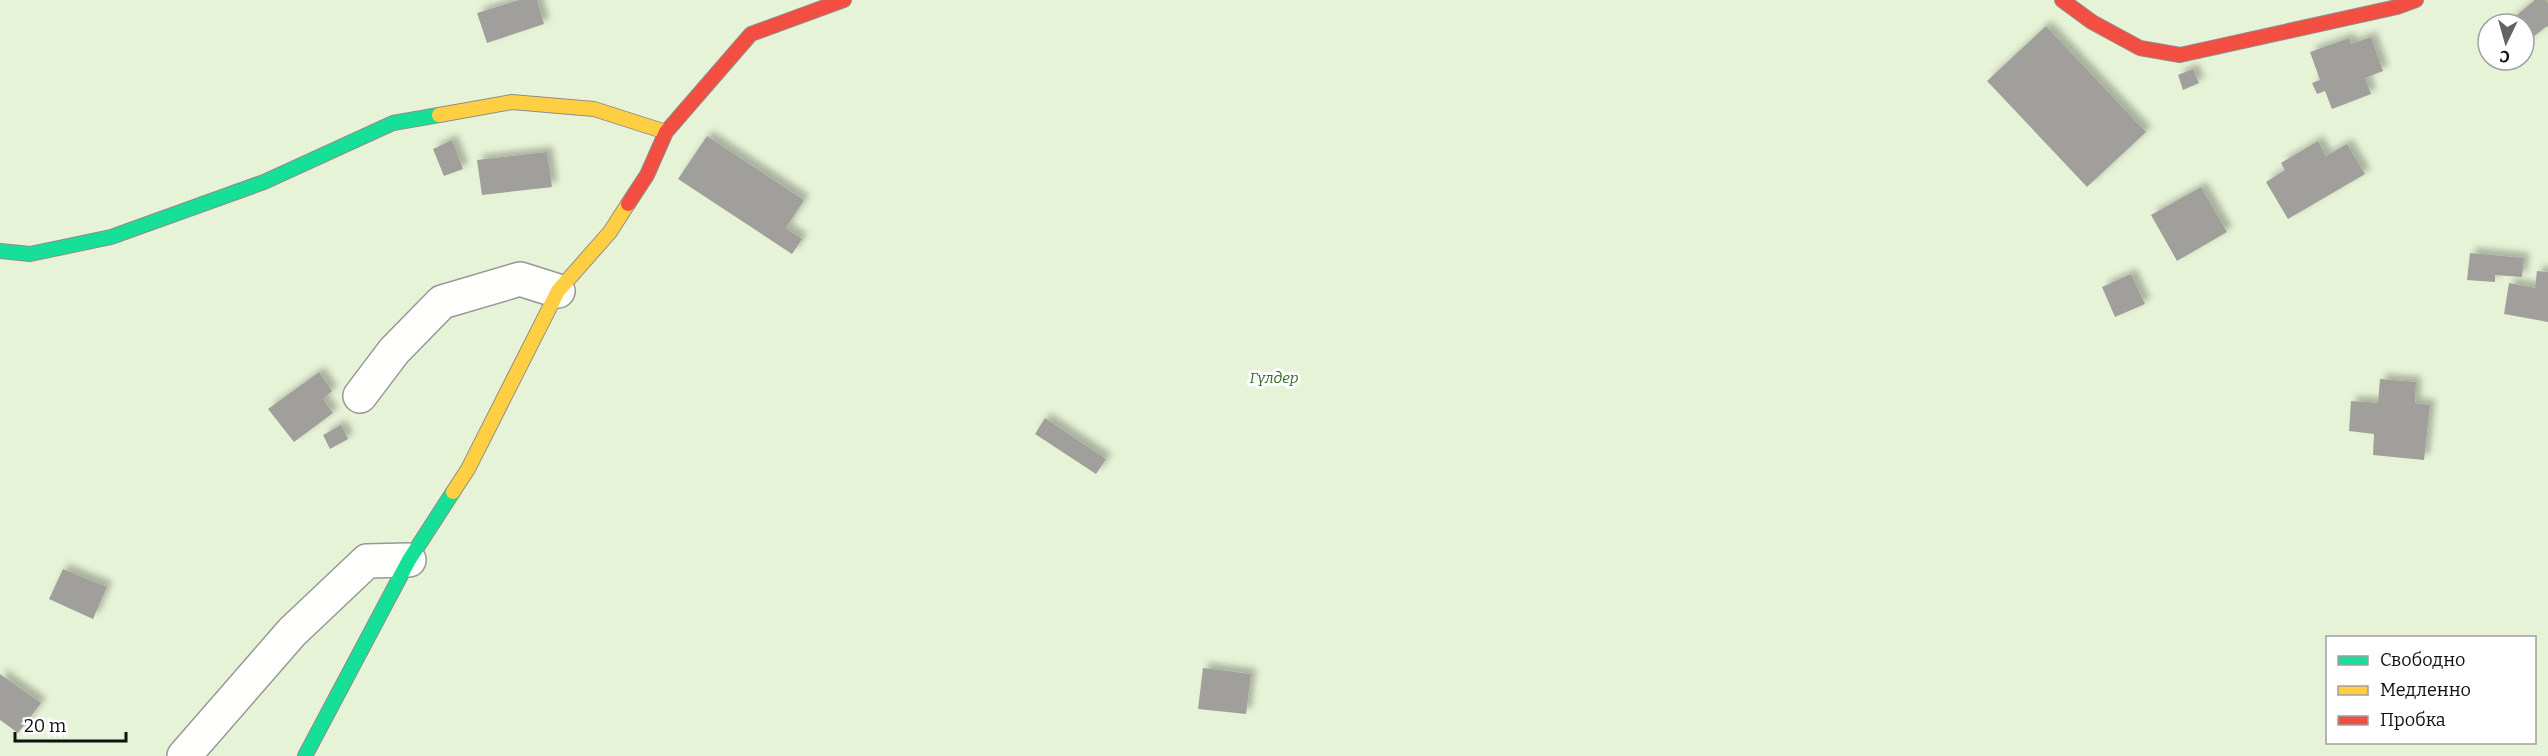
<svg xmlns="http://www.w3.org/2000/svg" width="2548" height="756" font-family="Bitter,serif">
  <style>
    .green { fill: #e7f3d7; fill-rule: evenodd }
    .building { fill: #a19f9c; filter: url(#shadow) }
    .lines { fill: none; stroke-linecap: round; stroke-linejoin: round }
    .street-casing { stroke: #979795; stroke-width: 36 }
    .fast-casing { stroke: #8e8d8b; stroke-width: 16 }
    .slow-casing { stroke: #8e8d8b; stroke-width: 16 }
    .jam-casing { stroke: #8e8d8b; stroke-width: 16 }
    .street { stroke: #fffffe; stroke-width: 33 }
    .fast { stroke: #16e098; stroke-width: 14 }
    .slow { stroke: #ffcf43; stroke-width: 14 }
    .jam { stroke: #f24e42; stroke-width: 14 }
    .labels { text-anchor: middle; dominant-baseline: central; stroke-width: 6; stroke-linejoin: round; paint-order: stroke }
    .park-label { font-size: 15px; font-style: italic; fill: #2f6b1f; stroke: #fff }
  </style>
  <defs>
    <filter id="shadow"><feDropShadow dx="5.5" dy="-5.5" stdDeviation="3" flood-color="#0004"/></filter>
  </defs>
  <rect width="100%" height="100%" fill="#fdfcf7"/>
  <!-- green -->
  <path class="green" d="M0 0H2548V756H0ZM2488 24H2524V60H2488ZM2328 638H2534V742H2328Z"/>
  <!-- building -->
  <g class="building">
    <polygon points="519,0 537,0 544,24 487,43 477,13"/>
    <polygon points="2535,0 2545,0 2548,3 2548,28 2547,26 2524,44 2524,24 2506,24"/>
    <polygon points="2046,26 2146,132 2087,187 1987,81"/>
    <polygon points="2371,37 2383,71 2365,78 2371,94 2332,109 2325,91 2317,94 2312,83 2320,80 2310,52 2349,38 2351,44"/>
    <polygon points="2193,69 2199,83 2183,90 2178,75"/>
    <polygon points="707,136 804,200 786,228 802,239 792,254 678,179"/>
    <polygon points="452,140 463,169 444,176 433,149"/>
    <polygon points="2318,141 2326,156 2347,144 2365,174 2288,219 2266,182 2285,170 2281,163"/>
    <polygon points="547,152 552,187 482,195 477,160"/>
    <polygon points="2201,187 2227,232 2177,261 2151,215"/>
    <polygon points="2470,253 2524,258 2522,277 2495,275 2495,282 2467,280"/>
    <polygon points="2537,271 2548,272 2548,322 2504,314 2509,283 2535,288"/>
    <polygon points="2131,274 2145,304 2115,317 2102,287"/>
    <polygon points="319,372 332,391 323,399 333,413 294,442 268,409"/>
    <polygon points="2380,379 2416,382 2415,403 2430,405 2424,460 2373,455 2374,434 2349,431 2351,401 2378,403"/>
    <polygon points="1045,418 1106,459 1096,474 1035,434"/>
    <polygon points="341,425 348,439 330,449 323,435"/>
    <polygon points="63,569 107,587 93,619 49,599"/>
    <polygon points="1203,668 1251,674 1246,714 1198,709"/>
    <polygon points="0,674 41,703 18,733 0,720"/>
  </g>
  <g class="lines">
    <defs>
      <g id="street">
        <polyline points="360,396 394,351 442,302 520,279 558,291"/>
        <polyline points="184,756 292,632 367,561 409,560"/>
      </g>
      <g id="fast">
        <polyline points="0,251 30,254 111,237 264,182 393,123 439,115"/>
        <polyline points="305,756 409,560 453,492"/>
      </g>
      <g id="slow">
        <polyline points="439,115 512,102 594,109 666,132"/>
        <polyline points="453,492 468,469 558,291 610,232 628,204"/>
      </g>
      <g id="jam">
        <polyline points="2062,0 2092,22 2140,48 2180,55 2397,7 2416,0"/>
        <polyline points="628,204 647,175 666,132 751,34 844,0"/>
      </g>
    </defs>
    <!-- street casing -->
    <use href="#street" class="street-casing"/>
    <!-- fast casing -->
    <use href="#fast" class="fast-casing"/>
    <!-- slow casing -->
    <use href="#slow" class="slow-casing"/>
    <!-- jam casing -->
    <use href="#jam" class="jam-casing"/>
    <!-- street -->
    <use href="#street" class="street"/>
    <!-- fast -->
    <use href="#fast" class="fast"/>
    <!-- slow -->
    <use href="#slow" class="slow"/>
    <!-- jam -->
    <use href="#jam" class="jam"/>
  </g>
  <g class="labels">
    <!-- park labels -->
    <g class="park-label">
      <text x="1274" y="378">Гүлдер</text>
    </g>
  </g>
  <!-- legend -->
  <rect x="2326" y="636" width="210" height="108" fill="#ffffff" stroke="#a0a0a0" stroke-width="1.5"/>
  <rect x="2338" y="656" width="30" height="9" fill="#16e098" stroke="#a0a0a0" stroke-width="1.5"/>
  <text x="2380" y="666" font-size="18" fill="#111111">Свободно</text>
  <rect x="2338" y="686" width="30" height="9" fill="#ffcf43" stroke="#a0a0a0" stroke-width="1.5"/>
  <text x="2380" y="696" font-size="18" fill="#111111">Медленно</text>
  <rect x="2338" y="716" width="30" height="9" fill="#f24e42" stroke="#a0a0a0" stroke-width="1.5"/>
  <text x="2380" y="726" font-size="18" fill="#111111">Пробка</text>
  <!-- north arrow -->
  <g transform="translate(2506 42) rotate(185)"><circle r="28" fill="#ffffff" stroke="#a0a0a0" stroke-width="1.5"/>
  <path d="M0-4.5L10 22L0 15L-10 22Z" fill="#646362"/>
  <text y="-9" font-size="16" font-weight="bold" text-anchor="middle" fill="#111111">С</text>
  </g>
  <!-- scale -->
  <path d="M15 732v9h111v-9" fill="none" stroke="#111111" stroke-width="3"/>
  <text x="24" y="732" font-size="18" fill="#111111" stroke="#ffffff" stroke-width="4.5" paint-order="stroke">20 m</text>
</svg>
